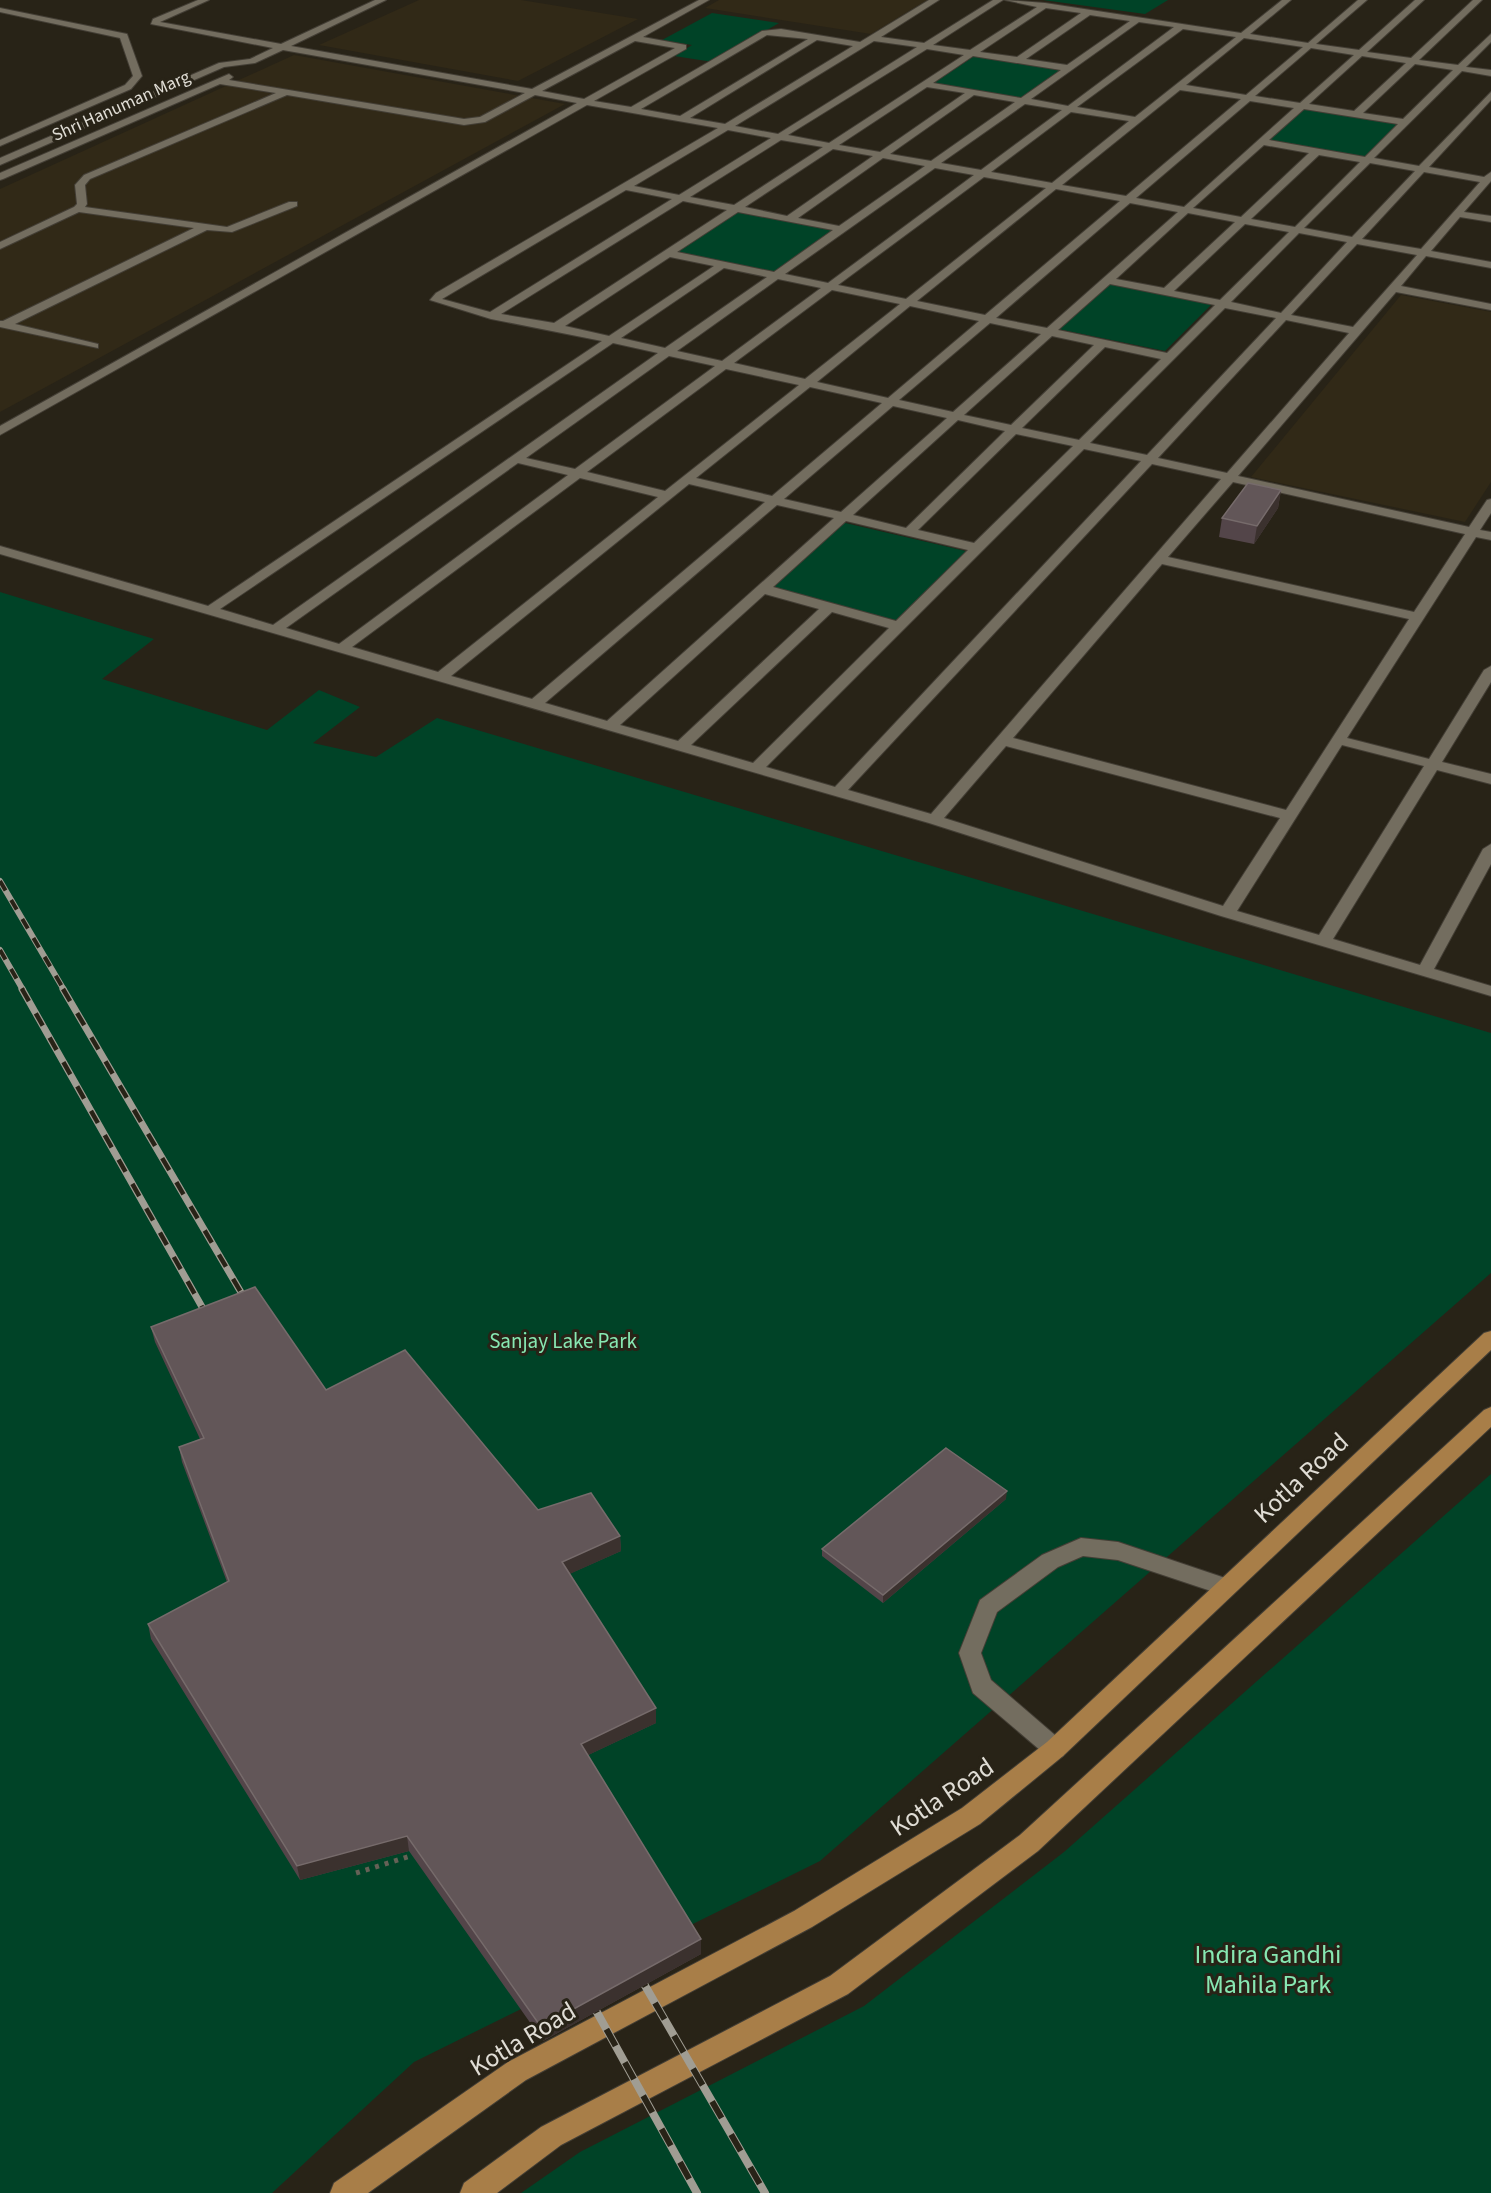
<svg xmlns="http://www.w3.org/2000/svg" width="1491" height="2193" font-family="'Source Sans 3',sans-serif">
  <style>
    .built { fill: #312917 }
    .green { fill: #004327 }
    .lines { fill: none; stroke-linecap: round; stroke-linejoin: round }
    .minor-casing { stroke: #433e35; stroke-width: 2 }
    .major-casing { stroke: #433e35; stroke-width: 2 }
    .path { stroke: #656156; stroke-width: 5; stroke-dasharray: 4 6; stroke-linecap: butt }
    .minor { fill: #736d5f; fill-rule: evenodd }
    .major { fill: #a87e48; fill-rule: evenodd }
    .rail-far2-casing { stroke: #a09d93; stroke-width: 6 }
    .rail-far1-casing { stroke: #a09d93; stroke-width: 7 }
    .rail-casing { stroke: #a09d93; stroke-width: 8 }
    .rail-far2 { stroke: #282317; stroke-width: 4; stroke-dasharray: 11; stroke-linecap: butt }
    .rail-far1 { stroke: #282317; stroke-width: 4.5; stroke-dasharray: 14; stroke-linecap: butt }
    .rail { stroke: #282317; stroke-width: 6; stroke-dasharray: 19; stroke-linecap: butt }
    .wall { fill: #534549 }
    .shaded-wall { fill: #3b312e }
    .building { fill: #625658; stroke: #766b6b; stroke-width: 1.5 }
    .labels { text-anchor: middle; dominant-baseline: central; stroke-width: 6; stroke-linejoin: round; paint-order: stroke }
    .far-street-label { font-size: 18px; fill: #e0ddd5; stroke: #282317 }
    .park-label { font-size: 21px; fill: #87e8b2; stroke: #282317 }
    .near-street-label { font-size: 26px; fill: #e0ddd5; stroke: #282317 }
    .near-park-label { font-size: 26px; fill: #87e8b2; stroke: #282317 }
  </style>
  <rect width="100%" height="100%" fill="#282317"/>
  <!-- built -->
  <g class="built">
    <polygon points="419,0 521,0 638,19 518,81 319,45"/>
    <polygon points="719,0 927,0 871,34 705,8"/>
    <polygon points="294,55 565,104 0,412 0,189"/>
    <polygon points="1401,295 1491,312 1491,482 1465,522 1251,477"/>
  </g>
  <!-- green -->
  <g class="green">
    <polygon points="1043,0 1168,0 1145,14"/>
    <polygon points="712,13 779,23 713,62 674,56 692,45 662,40"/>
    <polygon points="976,55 1062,69 1020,99 932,84"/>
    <polygon points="1303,108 1400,123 1365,158 1267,141"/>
    <polygon points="735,212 833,230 774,272 675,252"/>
    <polygon points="1109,284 1212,304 1165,351 1058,329"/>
    <polygon points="841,522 970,552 899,621 769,587"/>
    <polygon points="0,592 154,639 102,679 267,730 319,690 360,707 313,743 376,757 437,718 1491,1033 1491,1273 820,1861 414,2062 272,2193 0,2193"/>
    <polygon points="1491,1474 1491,2193 521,2193 580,2152 864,2006 1064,1852"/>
  </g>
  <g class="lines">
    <defs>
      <g id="minor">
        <path d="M198 0H209L160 22 281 44 375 0H386L291 46 532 89 699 0H709L643 37 686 45V49L594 101 631 107 762 31 781 29 860 42 929 0H939L881 37 924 43 993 0H1003L933 45 970 50 1037 7 1005 0 1045 3 1241 33 1282 0H1291L1250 34 1308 43 1358 0H1367L1316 44 1359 50 1415 0H1424L1367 52 1411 58 1473 0H1482L1419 60 1458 65 1491 34V42L1466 67 1491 70V76L1462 71 1374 158 1419 166 1491 92V100L1429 167 1484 177 1491 172V181L1464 212 1491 216V222L1460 217 1431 251 1491 262V268L1426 256 1401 286 1491 304V310L1396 292 1238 476 1469 527 1487 500 1491 499V513L1480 530 1491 532V540L1476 537 1347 738 1429 759 1484 670 1491 666V682L1442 762 1491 774V784L1437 770 1333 939 1420 965 1483 849 1491 844V864L1434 969 1491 986V996L1221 916 929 823 0 554V546L208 606 602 341 491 319 430 300 436 293 718 128 587 105 0 435V426L577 103 535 95 485 122 464 125 287 95 90 179 85 185 87 204 85 207 227 227 289 202H297V206L232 232 207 230 15 324 98 344V348L0 327V321H3L194 228 79 212 0 249V242L74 207 77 204 75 185 84 175 276 93 220 84 3 179 0 180V173L229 74 233 77 229 80 464 119 480 117 525 93 283 50 255 63 224 67 0 165V158L219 63 250 59 273 48 151 24 153 19ZM1046 8 1081 13 1017 57 980 52ZM1090 15 1130 21 1067 65 1026 59ZM1139 22 1174 27 1068 106 1031 99ZM1183 29 1236 37 1135 117 1077 107ZM767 35 808 39 680 116 641 109ZM1244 38 1303 47 1246 95 1186 85ZM817 40 853 46 725 124 690 118ZM635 41 675 48 584 99 542 91ZM874 41 917 47 778 134 735 126ZM1311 48 1354 55 1300 103 1255 96ZM927 49 964 55 829 143 788 135ZM973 56 1061 70 1021 98 933 83ZM1362 56 1406 63 1354 111 1309 104ZM1415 64 1453 70 1403 119 1363 113ZM927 87 965 93 880 152 839 145ZM1180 90 1241 99 1126 196 1062 185ZM974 95 1015 102 931 161 890 154ZM1250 101 1294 108 1184 207 1136 198ZM1025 104 1062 110 981 170 941 163ZM1304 109 1398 124 1365 157 1269 140ZM1071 112 1129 121 1052 183 991 172ZM728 130 771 138 679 195 634 186ZM781 140 823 147 734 205 690 197ZM1264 145 1309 153 1241 217 1193 208ZM833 149 873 156 787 216 745 207ZM1319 155 1360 162 1295 227 1251 219ZM883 158 925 166 839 226 798 218ZM1370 163 1415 171 1352 237 1304 228ZM935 168 974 175 828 283 785 274ZM1424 172 1480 182 1421 249 1362 239ZM984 177 1046 188 906 299 838 285ZM1056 189 1120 201 985 315 917 301ZM626 190 672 199 490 312 442 299ZM683 201 727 210 554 323 501 314ZM1130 203 1178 212 1047 328 996 318ZM738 212 833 230 774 272 677 252ZM1188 213 1235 222 1164 288 1116 279ZM1245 224 1289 232 1220 300 1174 291ZM1299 233 1347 242 1281 313 1231 302ZM1357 244 1417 255 1353 327 1291 315ZM670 257 714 266 609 336 565 326ZM724 268 767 277 665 348 621 338ZM778 279 821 288 722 361 677 351ZM1110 284 1215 305 1167 353 1058 330ZM832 290 900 304 805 379 734 363ZM910 306 979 321 888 398 817 382ZM1225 308 1276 318 1147 455 1090 443ZM1286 320 1349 333 1227 473 1158 458ZM990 323 1041 334 953 412 899 400ZM1052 336 1094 345 1011 425 964 415ZM613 343 658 353 273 625 220 609ZM1105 347 1161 359 1079 440 1022 428ZM669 356 715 366 575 469 526 458ZM726 369 799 385 665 491 587 472ZM810 387 882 403 772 496 696 478ZM893 406 947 418 841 512 784 499ZM958 420 1005 431 906 528 853 515ZM1016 434 1073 446 974 543 918 530ZM1084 449 1141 461 835 787 766 767ZM518 463 568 475 339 644 286 628ZM1152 464 1221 479 931 814 848 790ZM580 478 658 497 438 672 352 647ZM1233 482 1465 534 1414 612 1168 557ZM689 484 765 502 532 699 451 676ZM777 505 834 518 607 721 545 703ZM846 521 968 550 896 621 773 587ZM1162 564 1409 619 1286 810 1013 738ZM765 594 819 609 678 741 620 725ZM832 612 889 628 753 763 691 745ZM1342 745 1424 766 1319 935 1237 911ZM1006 746 1280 818 1223 906 944 818Z"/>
        <polygon points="0,8 127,34 142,76 131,89 0,146 0,140 125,85 133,76 120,38 0,12"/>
        <polygon points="1081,1538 1118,1542 1234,1581 1237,1587 1234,1593 1226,1596 1118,1560 1083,1556 1058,1567 997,1612 981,1653 991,1680 1063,1742 1067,1749 1063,1756 1055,1759 1047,1756 973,1693 959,1653 980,1600 1042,1555"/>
      </g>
      <g id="major">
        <polygon points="1491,1331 1491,1350 1063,1756 980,1824 812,1927 526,2080 368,2193 330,2193 334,2183 508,2062 794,1911 962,1808 1047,1742 1484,1333"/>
        <polygon points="1491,1407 1491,1427 1038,1851 848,1994 561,2145 497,2193 460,2193 464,2183 541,2127 830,1976 1020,1835 1484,1410"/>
      </g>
    </defs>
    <!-- minor casing -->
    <use href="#minor" class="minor-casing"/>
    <!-- major casing -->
    <use href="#major" class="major-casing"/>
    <!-- path -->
    <polyline class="path" points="356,1873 417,1854"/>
    <!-- minor -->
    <use href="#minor" class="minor"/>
    <!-- major -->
    <use href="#major" class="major"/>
    <defs>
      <g id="rail-far2">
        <polyline points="0,881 64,990"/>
        <polyline points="0,950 23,990"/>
      </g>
      <g id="rail-far1">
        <polyline points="22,989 210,1321"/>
        <polyline points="63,989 249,1306"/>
      </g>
      <g id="rail">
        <polyline points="636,1970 765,2193"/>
        <polyline points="588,1996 697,2193"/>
      </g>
    </defs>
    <!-- rail-far2 casing -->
    <use href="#rail-far2" class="rail-far2-casing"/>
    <!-- rail-far1 casing -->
    <use href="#rail-far1" class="rail-far1-casing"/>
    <!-- rail casing -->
    <use href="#rail" class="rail-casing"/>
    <!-- rail-far2 -->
    <use href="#rail-far2" class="rail-far2"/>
    <!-- rail-far1 -->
    <use href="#rail-far1" class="rail-far1"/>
    <!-- rail -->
    <use href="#rail" class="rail"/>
  </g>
  <!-- wall -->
  <g class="wall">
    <polygon points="1281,490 1278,508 1254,544 1219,537 1222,518"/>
    <polygon points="151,1327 326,1390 538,1510 620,1536 621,1551 569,1574 656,1708 656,1723 588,1755 701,1954 543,2041 409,1851 300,1880 151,1639 148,1624 227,1582 182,1462 179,1447 200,1439 155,1342"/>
    <polygon points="1006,1499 883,1603 822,1556 822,1549"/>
  </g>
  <!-- shaded-wall -->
  <g class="shaded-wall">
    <polygon points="1281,490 1278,508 1254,544 1257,526"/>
    <polygon points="1007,1491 1006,1499 883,1603 883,1595"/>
    <polygon points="620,1536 621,1551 563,1577 562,1562"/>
    <polygon points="656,1708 656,1723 582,1758 581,1744"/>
    <polygon points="407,1836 409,1851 300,1880 297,1866"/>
    <polygon points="701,1939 701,1954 543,2041 541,2027"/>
  </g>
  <!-- building -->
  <g class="building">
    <polygon points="1248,483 1281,490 1257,526 1222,518"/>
    <polygon points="255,1287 326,1390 405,1350 538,1510 591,1493 620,1536 562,1562 656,1708 581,1744 701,1939 541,2027 407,1836 297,1866 148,1624 229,1581 179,1447 204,1438 151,1327"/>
    <polygon points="946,1448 1007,1491 883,1595 822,1549"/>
  </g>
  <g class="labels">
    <!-- far-street labels -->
    <g class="far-street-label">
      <text transform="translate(121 106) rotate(-24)">Shri Hanuman Marg</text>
    </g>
    <!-- park labels -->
    <g class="park-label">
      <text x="563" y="1341">Sanjay Lake Park</text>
    </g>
    <!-- near-street labels -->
    <g class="near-street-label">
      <text transform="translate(1301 1478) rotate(-43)">Kotla Road</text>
      <text transform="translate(942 1797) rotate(-34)">Kotla Road</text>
      <text transform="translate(523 2039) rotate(-31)">Kotla Road</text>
    </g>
    <!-- near-park labels -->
    <g class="near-park-label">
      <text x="1268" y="1954">Indira Gandhi<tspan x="1268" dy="30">Mahila Park</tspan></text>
    </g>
  </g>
</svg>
